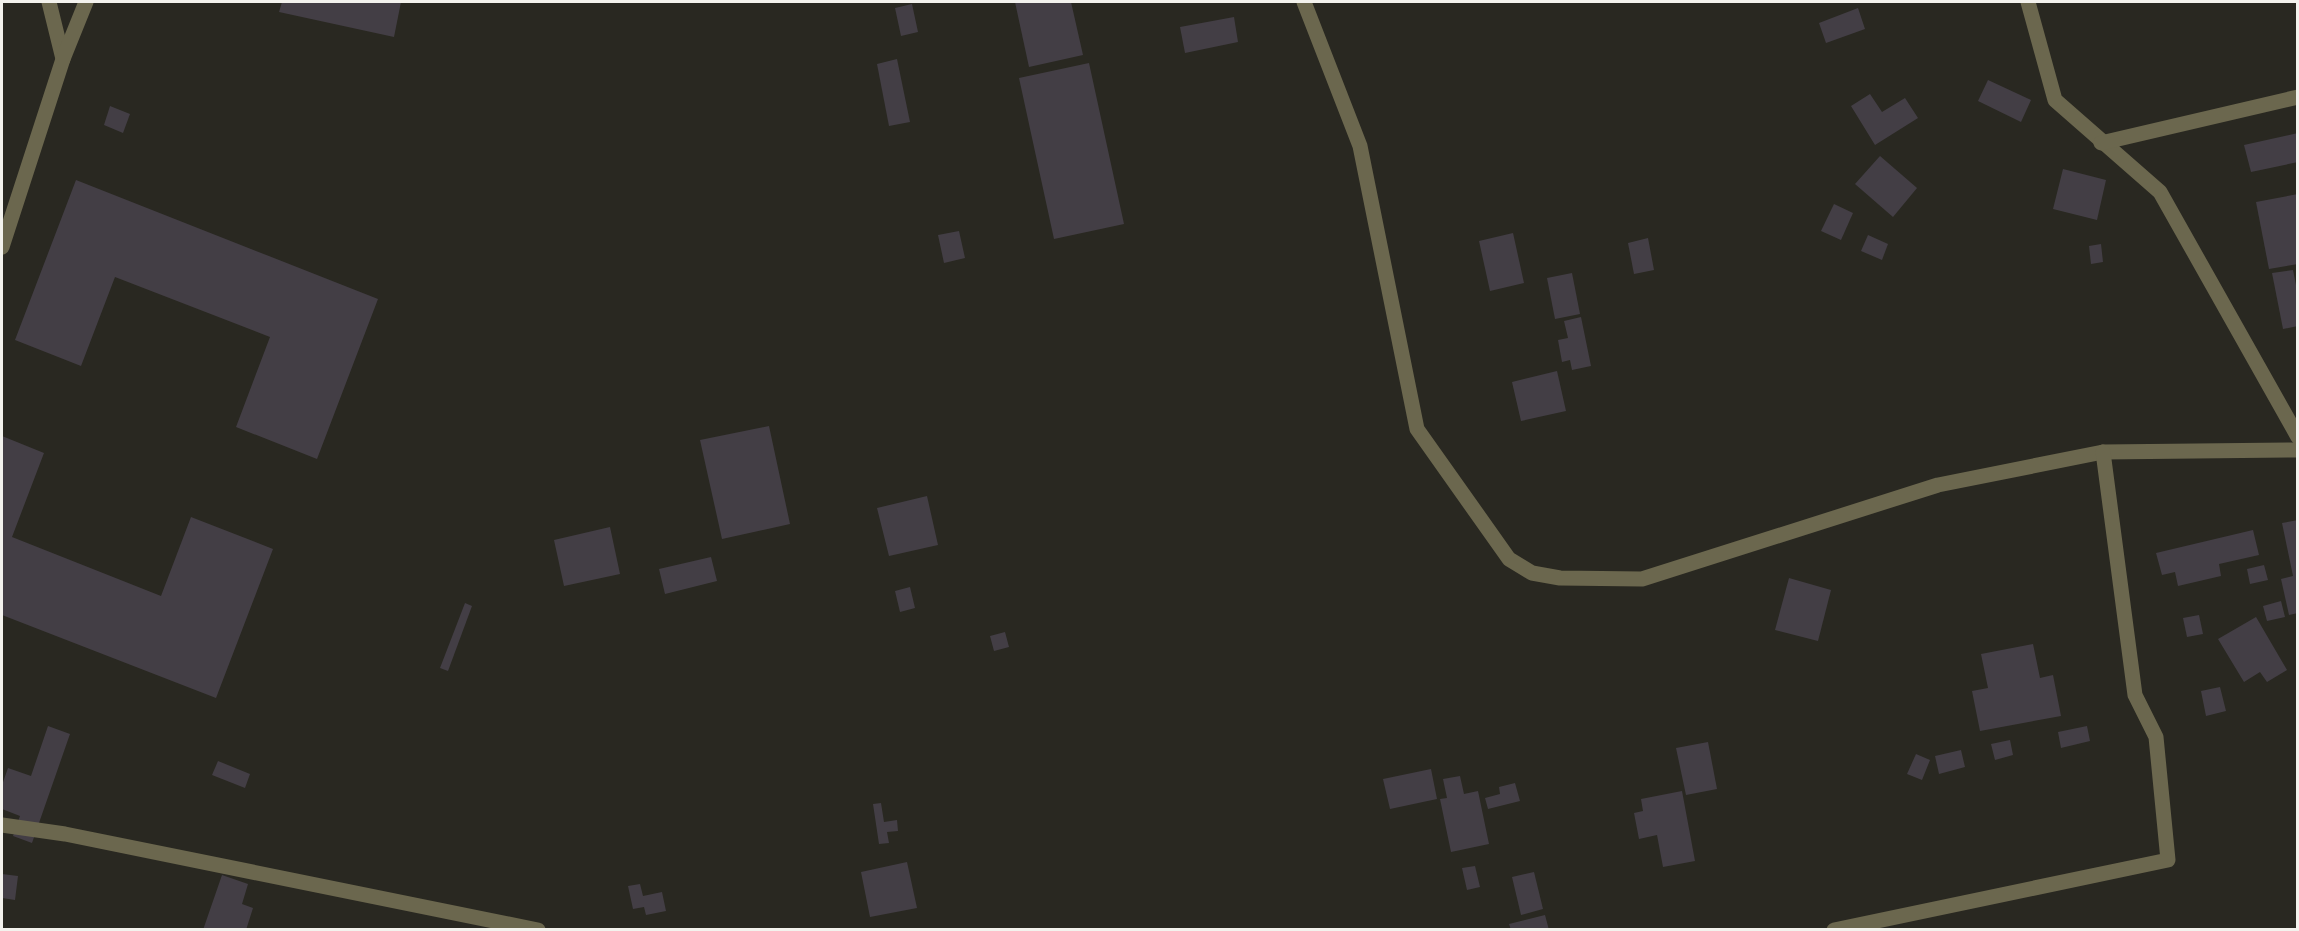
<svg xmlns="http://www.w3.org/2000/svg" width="2299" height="931" font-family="'Titillium Web',sans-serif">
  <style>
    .building { fill: #433e45 }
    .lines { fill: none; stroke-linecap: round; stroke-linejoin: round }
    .minor { stroke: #6b674e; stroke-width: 15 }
  </style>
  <rect width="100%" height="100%" fill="#292821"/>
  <!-- building -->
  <g class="building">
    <polygon points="282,2 401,2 394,37 279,12"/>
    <polygon points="1015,2 1071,2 1083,55 1029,67"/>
    <polygon points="912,4 918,32 901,36 895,8"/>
    <polygon points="1858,8 1865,29 1826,43 1819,23"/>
    <polygon points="1234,17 1238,42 1185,53 1180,27"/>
    <polygon points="897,59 910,122 889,126 877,64"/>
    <polygon points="1089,63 1124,224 1054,239 1019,78"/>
    <polygon points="1988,80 2031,100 2021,122 1978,101"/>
    <polygon points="1870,94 1882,112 1905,98 1918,118 1875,145 1851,106"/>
    <polygon points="110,106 130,114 123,133 104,125"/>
    <polygon points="2298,133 2298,162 2251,172 2244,145"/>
    <polygon points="1880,156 1917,188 1893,217 1855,184"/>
    <polygon points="2063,169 2106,180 2097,220 2053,209"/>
    <polygon points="76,180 378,299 317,459 236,427 270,337 115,277 81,366 15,340"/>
    <polygon points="2298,194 2298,264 2269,269 2256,202"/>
    <polygon points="1834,204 1853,213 1841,240 1821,231"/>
    <polygon points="959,231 965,258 944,263 938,235"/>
    <polygon points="1513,233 1524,283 1490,291 1479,241"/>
    <polygon points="1868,235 1888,244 1882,260 1861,251"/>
    <polygon points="1648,238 1654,270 1634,274 1628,243"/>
    <polygon points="2101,244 2103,262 2091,264 2089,246"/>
    <polygon points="2293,270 2298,295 2298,326 2283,329 2272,273"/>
    <polygon points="1572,273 1580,314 1555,319 1547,278"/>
    <polygon points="1581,317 1591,366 1572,370 1570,360 1562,362 1558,340 1568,338 1564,321"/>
    <polygon points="1557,371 1566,411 1521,421 1512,382"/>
    <polygon points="769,426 790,524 722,539 700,440"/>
    <polygon points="2,436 44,453 12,537 161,596 191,517 273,549 216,698 2,615"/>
    <polygon points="927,496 938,545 889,556 877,508"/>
    <polygon points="2298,520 2298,613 2289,615 2281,579 2293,576 2282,523"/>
    <polygon points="610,527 620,574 564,586 554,540"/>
    <polygon points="2253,530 2259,555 2219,564 2221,576 2178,586 2175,572 2162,575 2156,553"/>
    <polygon points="711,557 717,581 665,594 659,569"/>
    <polygon points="2264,565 2268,580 2250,584 2247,569"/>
    <polygon points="1789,578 1831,590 1818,641 1775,630"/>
    <polygon points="910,587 915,608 900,612 895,591"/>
    <polygon points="2281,601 2285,617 2267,621 2263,606"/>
    <polygon points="465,603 472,606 448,671 440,668"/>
    <polygon points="2199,615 2203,634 2187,637 2183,618"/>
    <polygon points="2256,617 2287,670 2267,682 2260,672 2244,682 2218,639"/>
    <polygon points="1005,632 1009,647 994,651 990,636"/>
    <polygon points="2033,644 2040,678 2053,675 2061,716 1980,731 1972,691 1988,688 1981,654"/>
    <polygon points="2220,687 2226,711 2206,716 2201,691"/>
    <polygon points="48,726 70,734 32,843 13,836 20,816 2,809 2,785 8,768 31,776"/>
    <polygon points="2087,726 2090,741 2061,748 2058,732"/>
    <polygon points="2010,740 2013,755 1995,760 1991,744"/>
    <polygon points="1708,742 1717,789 1686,795 1676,748"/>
    <polygon points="1961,750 1965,767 1939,774 1935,756"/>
    <polygon points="1916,754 1930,760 1922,780 1907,774"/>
    <polygon points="218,761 250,774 245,788 212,775"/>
    <polygon points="1431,769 1437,799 1390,809 1383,779"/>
    <polygon points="1460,776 1464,794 1478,791 1489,844 1451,852 1440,799 1447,798 1443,779"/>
    <polygon points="1515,783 1520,801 1488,809 1485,798 1500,794 1499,787"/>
    <polygon points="1682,791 1695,861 1663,867 1657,835 1639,839 1634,813 1643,811 1641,799"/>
    <polygon points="881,803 884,822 897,820 898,831 887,832 889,843 879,844 873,804"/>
    <polygon points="907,862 917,908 870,917 861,872"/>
    <polygon points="1475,866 1480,887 1467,890 1462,868"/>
    <polygon points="1534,872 1543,909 1521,915 1512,877"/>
    <polygon points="2,874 18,876 15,900 2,898"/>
    <polygon points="222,875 248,884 242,904 253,908 246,930 203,930"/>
    <polygon points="640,884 643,896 662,892 666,911 646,915 644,907 633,909 628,886"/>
    <polygon points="1545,915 1549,930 1511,930 1509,924"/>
  </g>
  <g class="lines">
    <!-- minor -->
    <g class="minor">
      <polyline points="49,2 63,59"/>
      <polyline points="1304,2 1360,146 1417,429 1509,559 1532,573 1560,578 1642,579 1938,485 2103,452 2298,450"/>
      <polyline points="2028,2 2055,100 2160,192 2298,437"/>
      <polyline points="2101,143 2298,97"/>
      <polyline points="2,247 63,59 86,2"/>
      <polyline points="2,825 65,834 538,930"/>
      <polyline points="1834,930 2168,860 2156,737 2135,695 2103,452"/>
    </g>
  </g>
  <!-- border -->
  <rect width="2299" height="931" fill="none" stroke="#f3f2ed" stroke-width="6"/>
</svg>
